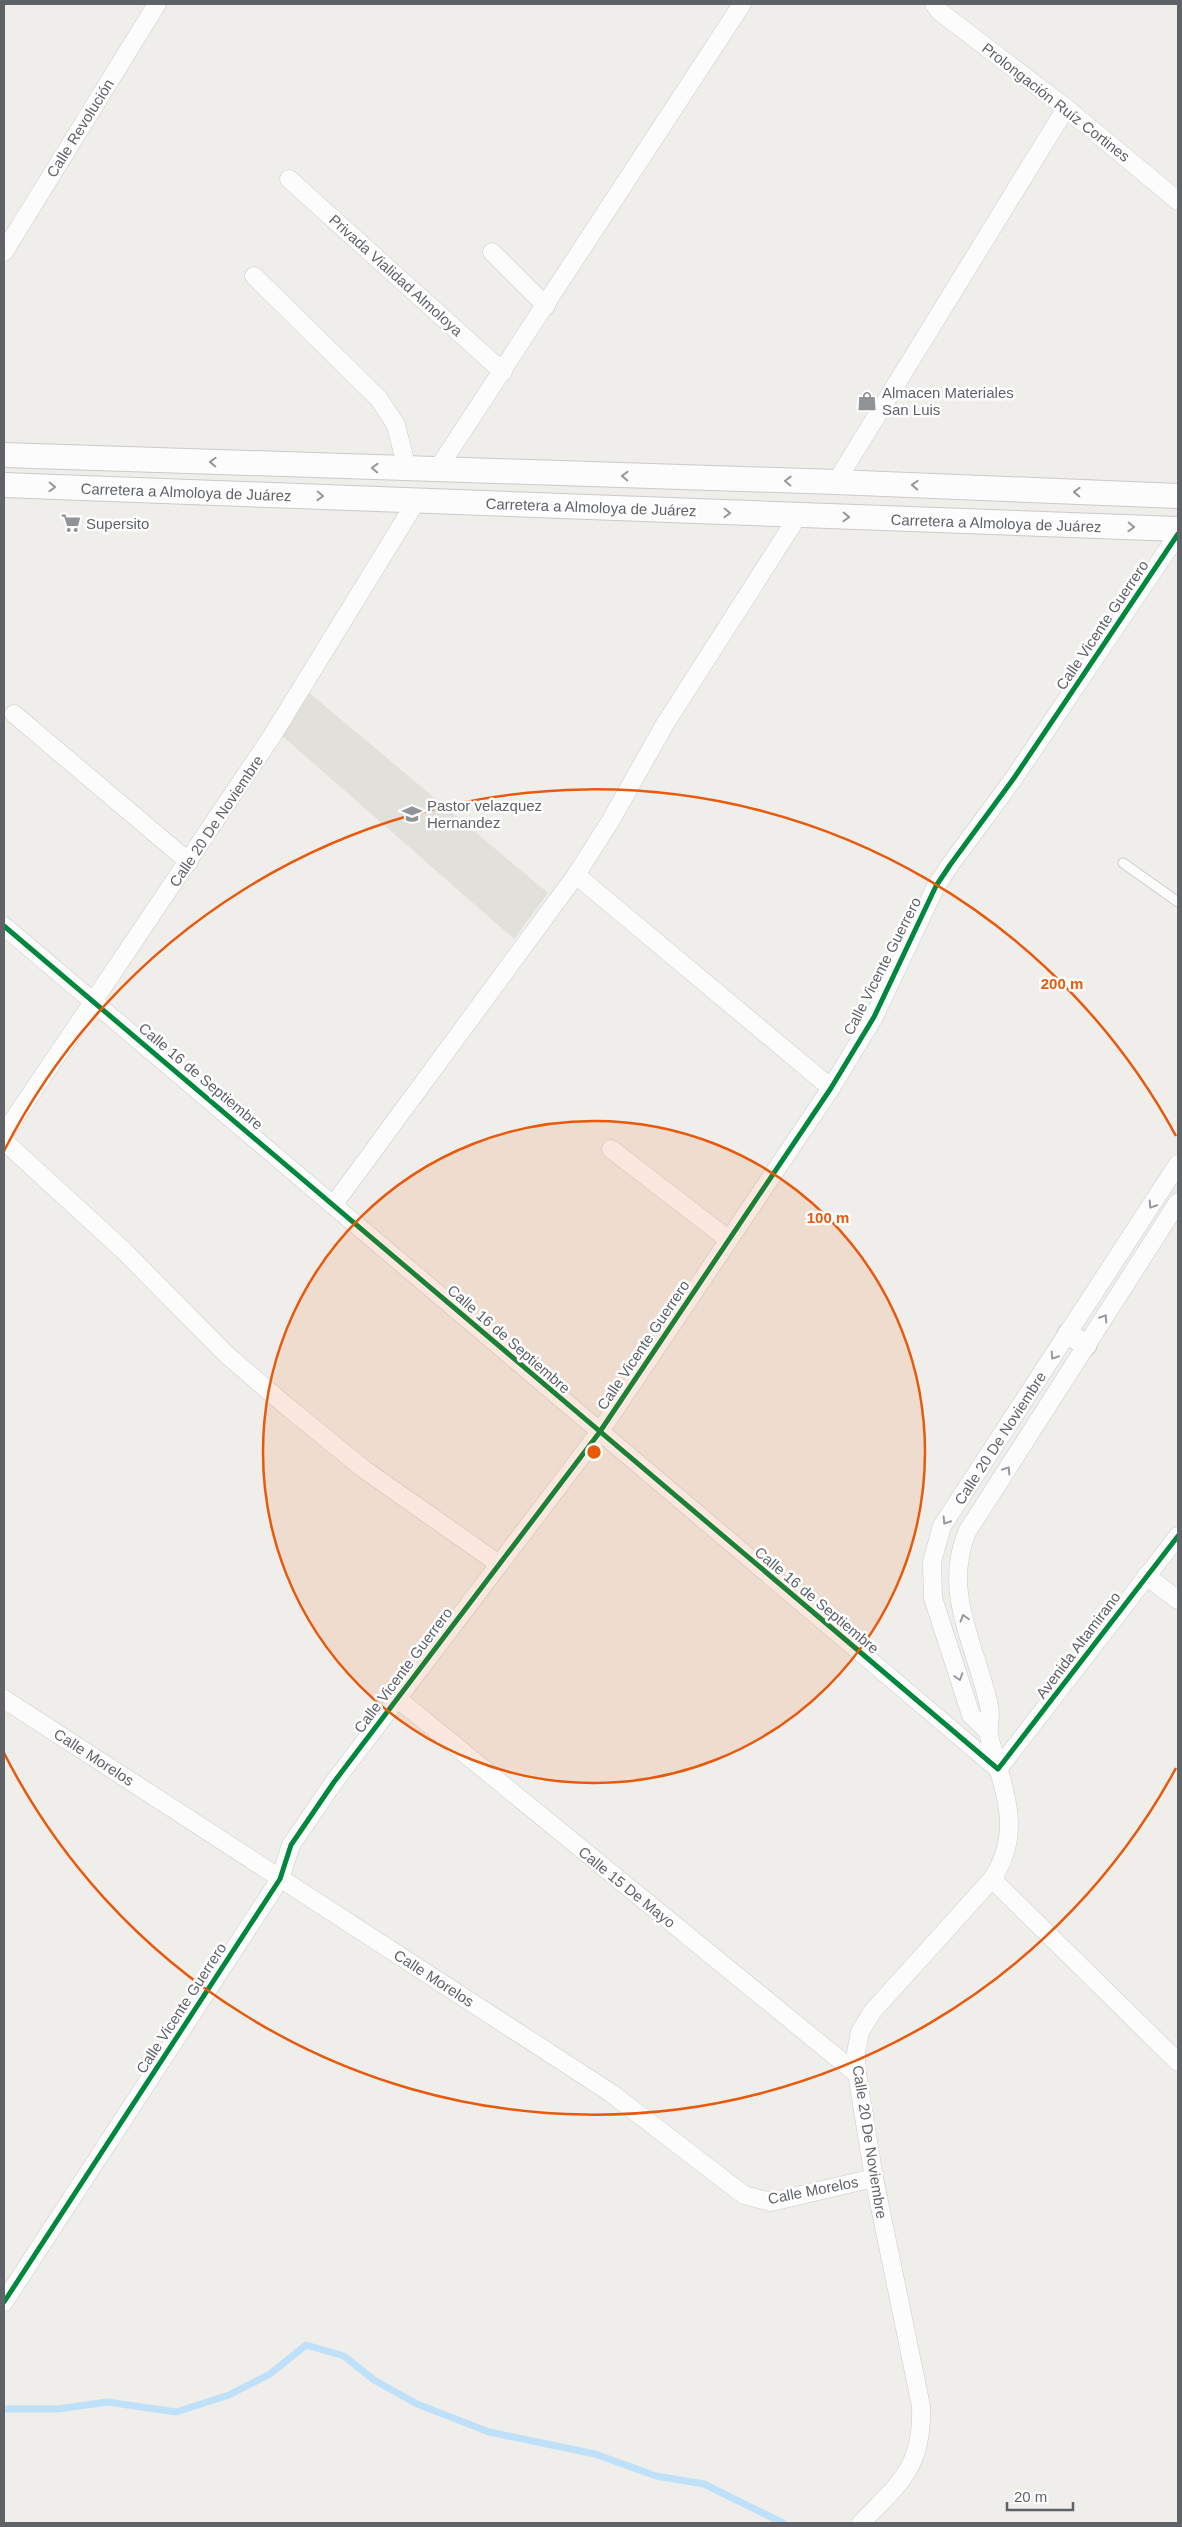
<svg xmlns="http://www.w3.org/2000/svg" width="1182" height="2527" font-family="Helvetica,sans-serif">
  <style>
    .education { fill: #e2e0da }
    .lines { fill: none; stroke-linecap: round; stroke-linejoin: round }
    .stream { stroke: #bfe0f9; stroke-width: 7 }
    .service-casing { stroke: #cbcccc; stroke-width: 11 }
    .minor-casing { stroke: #cbcccc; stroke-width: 19 }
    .tertiary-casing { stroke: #cbcccc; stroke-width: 23 }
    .secondary-casing { stroke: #cacacb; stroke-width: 26 }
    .service { stroke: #fdfcfc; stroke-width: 9 }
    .minor { stroke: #fdfcfc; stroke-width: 18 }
    .tertiary { stroke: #fdfcfc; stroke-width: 21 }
    .secondary { stroke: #fdfcfc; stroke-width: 24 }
    .cycleway-casing { stroke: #fff; stroke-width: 8 }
    .cycleway { stroke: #00873e; stroke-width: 5 }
    .oneway { stroke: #96999c }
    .ring { fill: none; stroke: #e8590c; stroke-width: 2.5 }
    .labels { text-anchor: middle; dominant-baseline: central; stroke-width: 5; stroke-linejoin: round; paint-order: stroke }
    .street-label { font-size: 15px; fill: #5f6368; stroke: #fff }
    .poi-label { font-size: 15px; fill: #5f6368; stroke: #fff; text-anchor: start }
    .centre { fill: #e8590c; stroke: #fff; stroke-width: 2.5 }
    .ring-label { font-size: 15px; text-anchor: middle; font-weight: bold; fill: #e8590c; stroke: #fff; stroke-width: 5; stroke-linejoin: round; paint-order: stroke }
  </style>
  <rect width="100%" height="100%" fill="#efeeea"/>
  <!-- education -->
  <polygon class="education" points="307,691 548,893 514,939 280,734"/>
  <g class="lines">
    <!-- stream -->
    <polyline class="stream" points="4,2409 58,2409 107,2402 176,2412 229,2395 270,2374 306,2345 344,2356 374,2380 417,2404 489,2432 595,2454 656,2476 704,2484 783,2523"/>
    <defs>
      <polyline id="service" points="1123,863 1178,902"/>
      <g id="minor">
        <polyline points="934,4 939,11 1066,108 1178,201"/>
        <polyline points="289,179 503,372"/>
        <polyline points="4,252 157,4"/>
        <polyline points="492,252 546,306"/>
        <polyline points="254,276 379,399 396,425 407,469"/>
        <polyline points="437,470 742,4"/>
        <polyline points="836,482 1066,108"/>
        <polyline points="14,714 189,862"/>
        <polyline points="576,875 831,1088"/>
        <path d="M4 926C336 1206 666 1489 998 1769L1178 1536"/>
        <polyline points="4,1134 272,736 417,500"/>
        <polyline points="4,1141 123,1250 227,1355 284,1404 365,1470 499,1564"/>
        <polyline points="611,1149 729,1240"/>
        <polyline points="334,1204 576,875 611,820 665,724 798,516"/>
        <polyline points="1146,1576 1178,1600"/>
        <polyline points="4,1699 611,2093 744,2195 771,2202 874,2178"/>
        <polyline points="398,1699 857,2074"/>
        <polyline points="989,1733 971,1715 933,1598 932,1562 942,1526 1178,1164"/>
        <polyline points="992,1879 1178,2062"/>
        <polyline points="4,2302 280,1879 291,1845 334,1782 599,1433 831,1088 874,1017 936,886 950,865 1014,778 1178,534"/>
        <path d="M861 2523C900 2483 923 2467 921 2406L874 2178 857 2074 856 2053 860 2032 872 2012 992 1879C1025 1830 1002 1787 989 1736 987 1726 992 1716 989 1706 976 1645 942 1594 967 1532L1178 1202"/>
      </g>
      <polyline id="tertiary" points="1068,1334 1086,1345"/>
      <g id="secondary">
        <polyline points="4,455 836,482 1178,496"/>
        <polyline points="4,485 1178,529"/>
      </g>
    </defs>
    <!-- service casing -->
    <use href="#service" class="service-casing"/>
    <!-- minor casing -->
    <use href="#minor" class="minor-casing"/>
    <!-- tertiary casing -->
    <use href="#tertiary" class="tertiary-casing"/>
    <!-- secondary casing -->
    <use href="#secondary" class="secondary-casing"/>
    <!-- service -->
    <use href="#service" class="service"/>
    <!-- minor -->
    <use href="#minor" class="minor"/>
    <!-- tertiary -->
    <use href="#tertiary" class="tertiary"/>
    <!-- secondary -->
    <use href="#secondary" class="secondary"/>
    <defs>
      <g id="cycleway">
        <path d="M4 926C336 1206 666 1489 998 1769L1178 1536"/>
        <polyline points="4,2302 280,1879 291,1845 334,1782 599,1433 831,1088 874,1017 936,886 950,865 1014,778 1178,534"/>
      </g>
    </defs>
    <!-- cycleway casing -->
    <use href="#cycleway" class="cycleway-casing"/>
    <!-- cycleway -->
    <use href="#cycleway" class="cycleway"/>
  </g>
  <!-- one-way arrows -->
  <defs><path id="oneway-chevron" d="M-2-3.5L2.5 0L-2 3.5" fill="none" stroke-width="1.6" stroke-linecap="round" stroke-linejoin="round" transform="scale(1.25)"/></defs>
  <g class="oneway">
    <use href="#oneway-chevron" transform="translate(213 462) rotate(-178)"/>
    <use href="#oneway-chevron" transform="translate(375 468) rotate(-178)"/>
    <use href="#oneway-chevron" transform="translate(625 476) rotate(-178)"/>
    <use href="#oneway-chevron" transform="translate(788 481) rotate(-179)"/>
    <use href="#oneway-chevron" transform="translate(915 485) rotate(-178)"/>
    <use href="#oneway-chevron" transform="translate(52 487) rotate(2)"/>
    <use href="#oneway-chevron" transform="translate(1077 492) rotate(-178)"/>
    <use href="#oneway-chevron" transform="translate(320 496) rotate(2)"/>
    <use href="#oneway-chevron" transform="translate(727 513) rotate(2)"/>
    <use href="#oneway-chevron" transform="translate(846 517) rotate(2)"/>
    <use href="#oneway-chevron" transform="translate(1131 527) rotate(2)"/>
    <use href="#oneway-chevron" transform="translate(1152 1205) rotate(123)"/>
    <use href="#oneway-chevron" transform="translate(1104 1318) rotate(-57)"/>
    <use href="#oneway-chevron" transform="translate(1054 1356) rotate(123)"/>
    <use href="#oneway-chevron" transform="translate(1007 1470) rotate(-57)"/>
    <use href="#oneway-chevron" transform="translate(946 1521) rotate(122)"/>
    <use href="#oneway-chevron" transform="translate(964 1618) rotate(-106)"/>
    <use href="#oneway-chevron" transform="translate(959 1677) rotate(72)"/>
  </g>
  <!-- distance rings -->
  <circle cx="594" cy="1452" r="331" fill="#e8590c" fill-opacity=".12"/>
  <g class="ring">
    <circle cx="594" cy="1452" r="331"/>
    <path d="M1176 1768A662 662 0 0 1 4 1753M4 1151A662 662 0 0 1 1176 1136"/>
  </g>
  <!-- icons -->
  <defs>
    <symbol id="shop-bare" viewBox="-9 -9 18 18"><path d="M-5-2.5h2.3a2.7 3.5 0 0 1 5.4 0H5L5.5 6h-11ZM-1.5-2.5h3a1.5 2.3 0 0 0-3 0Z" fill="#919496" stroke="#fff" stroke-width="2.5" paint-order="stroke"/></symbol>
    <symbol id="supermarket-bare" viewBox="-9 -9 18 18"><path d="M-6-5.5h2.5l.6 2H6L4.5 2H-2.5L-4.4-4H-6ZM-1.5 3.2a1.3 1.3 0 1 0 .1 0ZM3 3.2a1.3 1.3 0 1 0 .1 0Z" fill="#919496" stroke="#fff" stroke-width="2.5" paint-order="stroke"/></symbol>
    <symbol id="school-bare" viewBox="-9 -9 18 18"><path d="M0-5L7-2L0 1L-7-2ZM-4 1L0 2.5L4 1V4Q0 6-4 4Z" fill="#919496" stroke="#fff" stroke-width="2.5" paint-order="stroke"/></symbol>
  </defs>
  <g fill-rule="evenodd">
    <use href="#shop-bare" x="853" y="387" width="28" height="28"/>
    <use href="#supermarket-bare" x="57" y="509" width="28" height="28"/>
    <use href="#school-bare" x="398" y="800" width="28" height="28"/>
  </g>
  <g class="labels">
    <!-- street labels -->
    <g class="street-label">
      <text transform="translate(1056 102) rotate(38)">Prolongación Ruíz Cortines</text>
      <text transform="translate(80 128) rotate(-58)">Calle Revolución</text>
      <text transform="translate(396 275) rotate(42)">Privada Vialidad Almoloya</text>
      <text transform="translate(186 492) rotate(2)">Carretera a Almoloya de Juárez</text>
      <text transform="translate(591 507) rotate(2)">Carretera a Almoloya de Juárez</text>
      <text transform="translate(996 523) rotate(2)">Carretera a Almoloya de Juárez</text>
      <text transform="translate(1102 625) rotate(-56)">Calle Vicente Guerrero</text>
      <text transform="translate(216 821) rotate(-56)">Calle 20 De Noviembre</text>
      <text transform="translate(882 966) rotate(-63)">Calle Vicente Guerrero</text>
      <text transform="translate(201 1076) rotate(40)">Calle 16 de Septiembre</text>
      <text transform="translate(509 1339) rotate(41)">Calle 16 de Septiembre</text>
      <text transform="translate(643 1345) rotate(-56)">Calle Vicente Guerrero</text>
      <text transform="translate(1000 1438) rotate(-57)">Calle 20 De Noviembre</text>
      <text transform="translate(817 1600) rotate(40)">Calle 16 de Septiembre</text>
      <text transform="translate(1078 1645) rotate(-53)">Avenida Altamirano</text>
      <text transform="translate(403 1670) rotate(-53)">Calle Vicente Guerrero</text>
      <text transform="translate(94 1757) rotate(33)">Calle Morelos</text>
      <text transform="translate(627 1887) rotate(39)">Calle 15 De Mayo</text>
      <text transform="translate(434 1978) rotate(33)">Calle Morelos</text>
      <text transform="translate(181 2008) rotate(-57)">Calle Vicente Guerrero</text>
      <text transform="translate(870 2142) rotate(81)">Calle 20 De Noviembre</text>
      <text transform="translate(813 2190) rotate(-11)">Calle Morelos</text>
    </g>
    <!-- poi labels -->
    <g class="poi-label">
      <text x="882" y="392">Almacen Materiales<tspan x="882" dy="17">San Luis</tspan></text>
      <text x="86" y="523">Supersito</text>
      <text x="427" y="805">Pastor velazquez<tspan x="427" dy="17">Hernandez</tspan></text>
    </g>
  </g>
  <circle cx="594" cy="1452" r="8" class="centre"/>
  <g class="ring-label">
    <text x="1062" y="989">200 m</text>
    <text x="828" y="1223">100 m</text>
  </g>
  <!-- border -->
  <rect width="1182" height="2527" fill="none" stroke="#5f6368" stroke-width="10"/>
  <!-- scale -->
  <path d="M1007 2502v8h66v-8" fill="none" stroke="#5f6368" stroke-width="2.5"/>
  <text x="1014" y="2502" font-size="15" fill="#5f6368" stroke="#ffffff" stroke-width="4" paint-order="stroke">20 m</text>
</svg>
